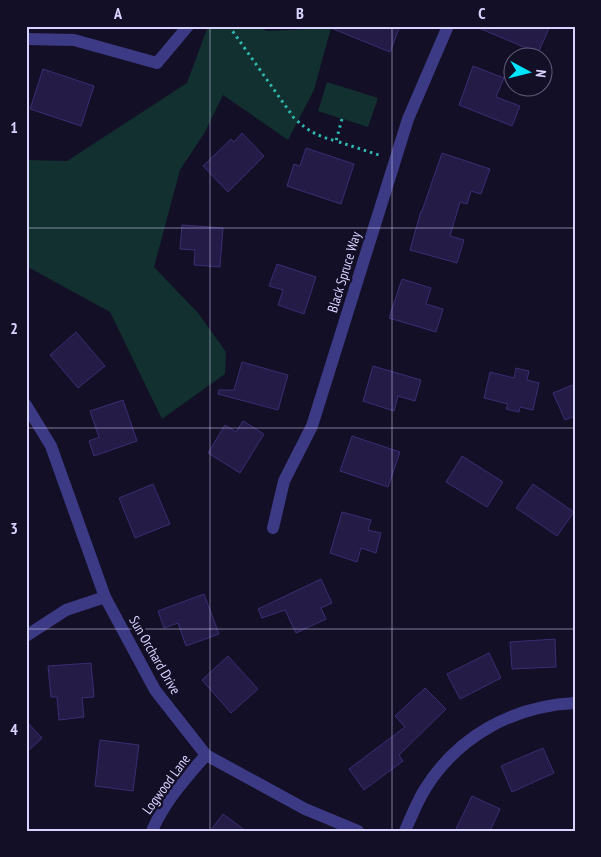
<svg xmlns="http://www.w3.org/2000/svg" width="601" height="857" font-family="'PT Sans Narrow',sans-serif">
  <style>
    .green { fill: #12302f }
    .building { fill: #241b47; stroke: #3b2d73 }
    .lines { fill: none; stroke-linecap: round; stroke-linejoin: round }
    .path { stroke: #2fb8b0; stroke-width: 3; stroke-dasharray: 2.5 4; stroke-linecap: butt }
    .minor { stroke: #3d3a85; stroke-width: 12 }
    .grid { fill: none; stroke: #d9d4ff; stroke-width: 1; stroke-opacity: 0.55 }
    .labels { text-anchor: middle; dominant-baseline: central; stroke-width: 5; stroke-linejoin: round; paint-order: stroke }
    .street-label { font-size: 14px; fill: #d9d4ff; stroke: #130f26 }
    .neatline { fill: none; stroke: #d9d4ff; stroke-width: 2 }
    .grid-label { font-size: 16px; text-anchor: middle; font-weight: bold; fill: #d9d4ff }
  </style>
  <rect width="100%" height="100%" fill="#130f26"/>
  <!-- green -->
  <g class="green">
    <polygon points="208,26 257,26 267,31 331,28 314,90 288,140 223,95 205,132 180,170 154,267 198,313 226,352 225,374 162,419 110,312 26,266 26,160 67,161 187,83"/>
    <polygon points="327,82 378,98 368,127 318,111"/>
  </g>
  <!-- building -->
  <g class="building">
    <polygon points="326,26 400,26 390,52"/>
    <polygon points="474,26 550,26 538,53"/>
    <polygon points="473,66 504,78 496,97 520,106 512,126 459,105"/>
    <polygon points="43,69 94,86 81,126 30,109"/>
    <polygon points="242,133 264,156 228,192 203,166 231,139 234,142"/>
    <polygon points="306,148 354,164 341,204 287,186 294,164 300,166"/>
    <polygon points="442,153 490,169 481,194 471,191 467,204 460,202 450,236 464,240 457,263 410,250 421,211 422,211"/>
    <polygon points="182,225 223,228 220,267 194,265 195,250 180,249"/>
    <polygon points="277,264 316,277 304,314 278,305 283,290 269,286"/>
    <polygon points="402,279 431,288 426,304 443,309 436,332 389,318"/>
    <polygon points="76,332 105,366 78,388 50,355"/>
    <polygon points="242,362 288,375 278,410 218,394 219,390 234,390"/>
    <polygon points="373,366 421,380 415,401 398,396 394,411 363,401"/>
    <polygon points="516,368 529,371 527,380 539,383 533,410 520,407 519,412 506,409 508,404 484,398 490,372 514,378"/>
    <polygon points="575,384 575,416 565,420 553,393"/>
    <polygon points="123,400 137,441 94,456 89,441 99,437 90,411"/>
    <polygon points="243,421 264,434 240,473 208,453 225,425 236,432"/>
    <polygon points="352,436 400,452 388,487 340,471"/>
    <polygon points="462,456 503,482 487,507 446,482"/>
    <polygon points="153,484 170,524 135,538 119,498"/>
    <polygon points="533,484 574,512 557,536 516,508"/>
    <polygon points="342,512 371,520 368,530 381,533 376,553 361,548 357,562 330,553"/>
    <polygon points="321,579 332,603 321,608 326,619 296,633 285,610 262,618 258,609"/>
    <polygon points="204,594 219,634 186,646 178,623 164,628 158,611"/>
    <polygon points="555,639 556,667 512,669 510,642"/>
    <polygon points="489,653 501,678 460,699 447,674"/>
    <polygon points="228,656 258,689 231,713 202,680"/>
    <polygon points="91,663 94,697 82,698 84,717 59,720 57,697 51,697 48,666"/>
    <polygon points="425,688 446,709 399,755 403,761 364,790 349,769 405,727 395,716"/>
    <polygon points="26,721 42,738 26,753"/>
    <polygon points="100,740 139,745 133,791 95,786"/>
    <polygon points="543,748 554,773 512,792 501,766"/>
    <polygon points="472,796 500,809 490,831 455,831"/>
    <polygon points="223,814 246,831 210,831"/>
  </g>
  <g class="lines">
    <!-- path -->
    <g class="path">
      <path d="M229 26 294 118C308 131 317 136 336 141"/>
      <polyline points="342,119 336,141 382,156"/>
    </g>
    <!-- minor -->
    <g class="minor">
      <polyline points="26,39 74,40 157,63 188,26"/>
      <polyline points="26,405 51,446 105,597 155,690 206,755 305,809 358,831"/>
      <polyline points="273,528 284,481 312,426 408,119 448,26"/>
      <polyline points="26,636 66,610 105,597"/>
      <path d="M152 831C164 802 186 778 206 755"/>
      <path d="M405 831C411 817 417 802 425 789 458 736 513 706 575 703"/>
    </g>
  </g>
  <!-- grid -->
  <path class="grid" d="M210 26V831M392 26V831M26 228H575M26 428H575M26 629H575"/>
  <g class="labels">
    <!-- street labels -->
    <g class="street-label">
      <text transform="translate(344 272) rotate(-73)">Black Spruce Way</text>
      <text transform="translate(155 655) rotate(60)">Sun Orchard Drive</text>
      <text transform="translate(166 784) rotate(-54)">Logwood Lane</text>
    </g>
  </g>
  <!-- border -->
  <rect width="601" height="857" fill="none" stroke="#130f26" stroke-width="55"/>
  <!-- north arrow -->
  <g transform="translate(528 72) rotate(97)"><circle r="24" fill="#130f26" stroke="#625e7d"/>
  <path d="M0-4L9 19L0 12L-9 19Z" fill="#00e5ff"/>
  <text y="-8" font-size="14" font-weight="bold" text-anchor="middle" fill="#d9d4ff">N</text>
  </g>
  <rect x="28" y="28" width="546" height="802" class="neatline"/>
  <g class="grid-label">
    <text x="118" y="19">A</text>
    <text x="300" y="19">B</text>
    <text x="482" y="19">C</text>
    <text x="14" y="133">1</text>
    <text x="14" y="334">2</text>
    <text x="14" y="534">3</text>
    <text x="14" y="735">4</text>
  </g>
</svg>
